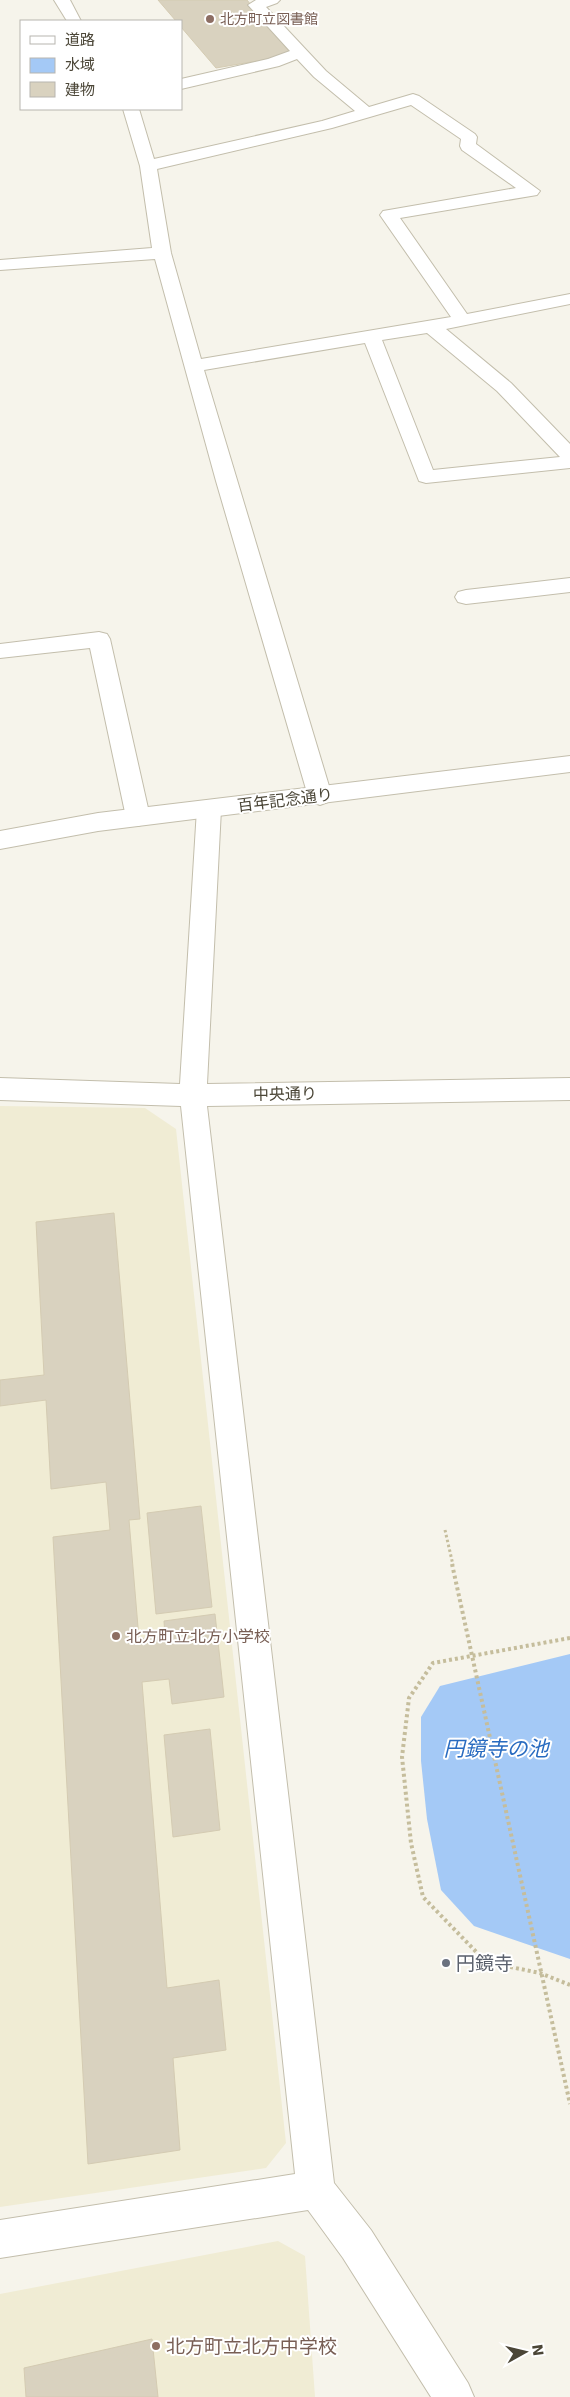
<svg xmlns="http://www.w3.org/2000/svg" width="570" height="2397" font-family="'DejaVu Sans','Noto Sans JP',sans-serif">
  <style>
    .education { fill: #f0ecd4 }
    .water { fill: #a4c9f6 }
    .building { fill: #d9d2bf; stroke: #d4cbb2 }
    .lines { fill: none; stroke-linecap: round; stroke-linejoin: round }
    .minor-casing { stroke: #c3beac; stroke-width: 2 }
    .tertiary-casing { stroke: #c3beac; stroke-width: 2 }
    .path-far1 { stroke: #c5bd9c; stroke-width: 3; stroke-dasharray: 2.5 2.5; stroke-linecap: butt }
    .path { stroke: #c5bd9c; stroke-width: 4; stroke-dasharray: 3 3; stroke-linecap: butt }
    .minor { fill: #fff; fill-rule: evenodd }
    .tertiary { fill: #fff; fill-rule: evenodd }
    .education-dot { fill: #8d6e63; stroke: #fff; stroke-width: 2 }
    .worship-dot { fill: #6b7280; stroke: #fff; stroke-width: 2 }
    .labels { text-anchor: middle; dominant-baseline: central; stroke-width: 4; stroke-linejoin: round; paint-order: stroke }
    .far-education-label { font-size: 14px; fill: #785e54; stroke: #fff; text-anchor: start }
    .street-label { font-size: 16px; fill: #4b4637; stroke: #fff }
    .education-label { font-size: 16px; fill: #785e54; stroke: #fff; text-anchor: start }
    .near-worship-label { font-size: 19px; fill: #5b616d; stroke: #fff; text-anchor: start }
    .near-education-label { font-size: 19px; fill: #785e54; stroke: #fff; text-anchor: start }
    .near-water-label { font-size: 21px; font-style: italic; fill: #286bc0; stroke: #fff }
  </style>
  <rect width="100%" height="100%" fill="#f6f4eb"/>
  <!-- education -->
  <g class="education">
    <polygon points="0,1106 145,1108 176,1129 286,2143 266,2168 0,2207"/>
    <polygon points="278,2241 305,2256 315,2397 0,2397 0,2294"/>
  </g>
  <!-- water -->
  <polygon class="water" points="570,1654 570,1959 474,1926 441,1890 427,1819 421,1761 421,1717 440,1686"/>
  <!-- building -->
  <g class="building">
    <polygon points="158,0 247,0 292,55 216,68 181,27 181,21 176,21"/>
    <polygon points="114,1213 140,1519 129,1520 139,1639 165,1636 164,1621 215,1614 224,1697 172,1704 169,1679 142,1682 167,1988 219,1980 226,2050 173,2058 180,2150 88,2164 53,1537 110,1530 106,1482 51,1489 46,1400 0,1406 0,1380 44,1375 36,1222"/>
    <polygon points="201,1506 212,1607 156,1614 147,1513"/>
    <polygon points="210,1729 220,1830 173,1837 164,1735"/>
    <polygon points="152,2339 158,2397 26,2397 24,2368"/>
  </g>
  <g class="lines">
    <defs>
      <g id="minor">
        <polygon points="54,0 70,0 81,21 67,21"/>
        <path d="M256 0H280L277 3 266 7 326 71 369 107 413 94 419 96 475 134 477 137 476 144 540 191 537 195 531 196 400 218 467 314 570 294V304L446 329 511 383 570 444V468L426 483 419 481 365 343 204 370 332 796 328 802 320 805 312 802 308 796 216 481 155 259 0 270V260L152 248 140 166 123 109H139L154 159 322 121 355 111 314 77 297 59 279 66 181 89V79L268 59 290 51 248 5ZM411 105 461 139 460 146 462 150 516 188 389 210 383 211 380 215 451 317 201 359 171 253 157 169 332 128ZM427 333 497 391 560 457 433 470 382 340Z"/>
        <polygon points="570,578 570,592 466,604 458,602 455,597 458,592 466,590"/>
        <polygon points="99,632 107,634 110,639 150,817 146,823 138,826 130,823 126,817 90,648 0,658 0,644"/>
        <polygon points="209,800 217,803 221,809 207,1084 570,1078 570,1100 207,1106 334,2183 371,2230 468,2383 474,2397 431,2397 343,2258 308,2210 0,2258 0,2220 295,2174 181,1106 0,1100 0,1078 180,1084 197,809 201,803"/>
      </g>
      <polygon id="tertiary" points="570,756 570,772 98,831 0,849 0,831 98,813"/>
    </defs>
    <!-- minor casing -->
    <use href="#minor" class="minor-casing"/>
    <!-- tertiary casing -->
    <use href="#tertiary" class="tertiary-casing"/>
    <!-- path-far1 -->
    <polyline class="path-far1" points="445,1530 453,1565"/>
    <!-- path -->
    <g class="path">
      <polyline points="452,1564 570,2104"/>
      <polyline points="570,1638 433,1663 409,1698 402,1757 411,1843 423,1897 486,1962 540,1973 570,1985"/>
    </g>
    <!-- minor -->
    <use href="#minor" class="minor"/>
    <!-- tertiary -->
    <use href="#tertiary" class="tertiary"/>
  </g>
  <!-- markers -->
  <g class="education-dot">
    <circle cx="210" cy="19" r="5"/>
    <circle cx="116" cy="1636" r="5"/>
    <circle cx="156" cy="2346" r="5"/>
  </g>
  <circle class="worship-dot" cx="446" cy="1963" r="5"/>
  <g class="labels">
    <!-- far-education labels -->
    <g class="far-education-label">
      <text x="220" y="19">北方町立図書館</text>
    </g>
    <!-- street labels -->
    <g class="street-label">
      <text transform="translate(285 800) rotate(-7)">百年記念通り</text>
      <text transform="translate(285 1094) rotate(-1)">中央通り</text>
    </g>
    <!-- education labels -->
    <g class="education-label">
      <text x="126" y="1636">北方町立北方小学校</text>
    </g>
    <!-- near-worship labels -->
    <g class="near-worship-label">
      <text x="456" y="1963">円鏡寺</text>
    </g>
    <!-- near-education labels -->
    <g class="near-education-label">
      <text x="166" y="2346">北方町立北方中学校</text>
    </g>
    <!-- near-water labels -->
    <g class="near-water-label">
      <text x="496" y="1749">円鏡寺の池</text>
    </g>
  </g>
  <!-- legend -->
  <rect x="20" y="20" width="162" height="90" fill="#ffffff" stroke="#b7b5af"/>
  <rect x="30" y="36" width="25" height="8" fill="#ffffff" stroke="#b7b5af"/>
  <text x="65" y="45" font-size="15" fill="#4b4637">道路</text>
  <rect x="30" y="58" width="25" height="15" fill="#a4c9f6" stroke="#b7b5af"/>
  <text x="65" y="70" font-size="15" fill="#4b4637">水域</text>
  <rect x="30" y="82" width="25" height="15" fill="#d9d2bf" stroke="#b7b5af"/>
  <text x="65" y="95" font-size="15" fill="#4b4637">建物</text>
  <!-- north arrow -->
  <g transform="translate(525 2352) rotate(82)" stroke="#ffffff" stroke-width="4" paint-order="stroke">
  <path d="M0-4L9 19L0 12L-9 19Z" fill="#4b4637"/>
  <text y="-8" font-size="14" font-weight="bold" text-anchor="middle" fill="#4b4637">N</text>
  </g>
</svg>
